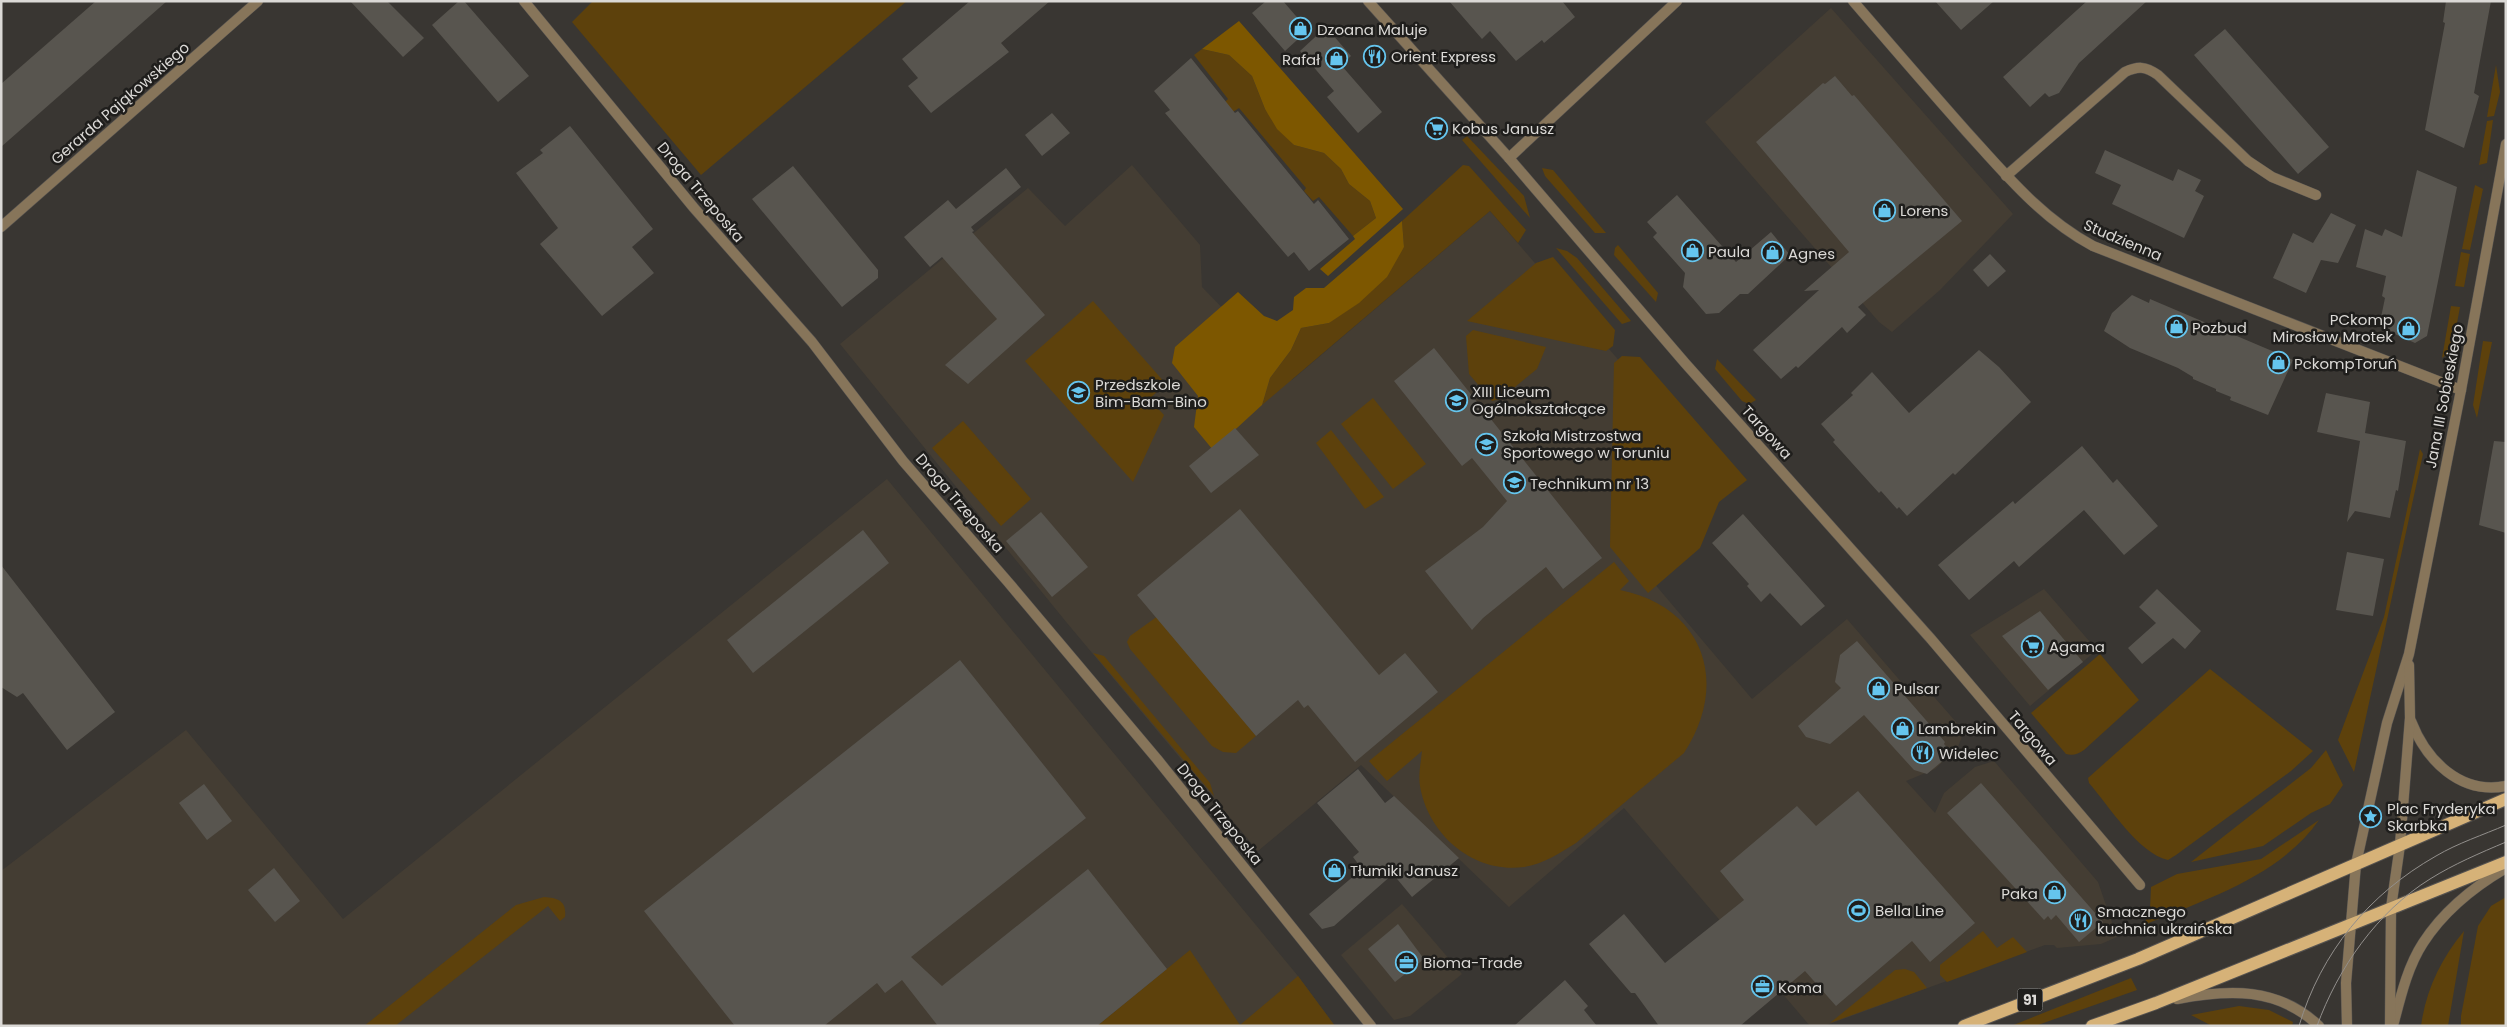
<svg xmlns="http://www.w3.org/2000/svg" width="2507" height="1027" font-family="Poppins,sans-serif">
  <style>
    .built { fill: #443d33 }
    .green { fill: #5d410c }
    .forest { fill: #7d5700 }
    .building { fill: #58554f }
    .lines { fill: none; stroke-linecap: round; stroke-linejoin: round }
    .minor-casing { stroke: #565350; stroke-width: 11 }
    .tertiary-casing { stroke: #565350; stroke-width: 11 }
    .primary-casing { stroke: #565350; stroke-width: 14 }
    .minor { stroke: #87755a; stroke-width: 10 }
    .tertiary { stroke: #87755a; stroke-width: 10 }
    .primary { stroke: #d6b278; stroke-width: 12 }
    .tram { stroke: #928f8c; stroke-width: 1 }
    .labels { text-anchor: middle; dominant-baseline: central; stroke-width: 5; stroke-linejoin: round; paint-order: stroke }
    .shield { fill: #1f1e1c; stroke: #a3a19e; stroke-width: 1 }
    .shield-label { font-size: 14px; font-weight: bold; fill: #dbd9d6 }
    .poi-label { font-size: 15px; fill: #dbd9d6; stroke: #1f1e1c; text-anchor: start }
    .street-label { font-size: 15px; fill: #dbd9d6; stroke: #1f1e1c }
  </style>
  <rect width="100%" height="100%" fill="#393632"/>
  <!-- built -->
  <g class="built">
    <polygon points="1831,8 2013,214 1940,290 1892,332 1879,322 1705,122"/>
    <polygon points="1132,165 1200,245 1202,287 1292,380 1490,211 1710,466 1620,543 1752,699 1847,619 1909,691 1921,682 1964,731 1958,747 1935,769 1906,781 1935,813 1944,793 1975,767 1994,761 2098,882 2117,937 2101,944 2057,948 2054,945 2045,945 1824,1026 1810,1026 1624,808 1509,907 1361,765 1258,851 1067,623 840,344 1028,188 1065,226"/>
    <polygon points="887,479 1298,976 1335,1026 1,1026 1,871 186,730 343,919"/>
    <polygon points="2044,589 2097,650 2030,706 1970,635"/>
    <polygon points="1402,904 1462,974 1410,1016 1394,1020 1341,955"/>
  </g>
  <!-- green -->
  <g class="green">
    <polygon points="593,1 907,1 701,175 572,22"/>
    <polygon points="1202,49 1229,55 1252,76 1265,109 1294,145 1324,153 1341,169 1349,184 1370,201 1376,218 1353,236 1319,197 1313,201 1304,191 1306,188 1239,108 1233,112 1225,102 1228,99 1194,55"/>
    <polygon points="2496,65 2500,92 2494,116 2487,117"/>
    <polygon points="2493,120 2487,163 2479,165 2487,121"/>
    <polygon points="1467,136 1524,196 1530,218 1462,140"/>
    <polygon points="1463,165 1469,166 1526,230 1518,243 1490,211 1262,405 1270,378 1291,350 1301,328 1329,323 1404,247 1402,221"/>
    <polygon points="1542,168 1553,170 1606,233 1595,233 1545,176"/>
    <polygon points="2475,185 2483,189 2470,250 2462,249"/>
    <polygon points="1618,245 1658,293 1656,302 1614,255 1615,248"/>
    <polygon points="1556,248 1567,251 1577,258 1631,321 1622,324"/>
    <polygon points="2461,252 2470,254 2464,287 2455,286"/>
    <polygon points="1553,257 1615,330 1613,346 1606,351 1467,321 1536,263"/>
    <polygon points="1093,301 1166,384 1149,399 1164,415 1133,482 1025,361"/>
    <polygon points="2451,306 2460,307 2452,350 2442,358"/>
    <polygon points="1473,330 1546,347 1537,369 1500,399 1492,401 1469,374 1466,336"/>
    <polygon points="2483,341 2492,342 2477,418 2473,405"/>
    <polygon points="1622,356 1640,357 1747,480 1719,502 1700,548 1648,593 1610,547 1614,363"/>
    <polygon points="1717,359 1756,400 1749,404 1742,401 1715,369"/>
    <polygon points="1373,398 1426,464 1393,489 1341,424"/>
    <polygon points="963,421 1031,499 1001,526 932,448"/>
    <polygon points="1331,430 1384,497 1365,509 1316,443"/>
    <polygon points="2420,449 2423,454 2354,772 2338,740 2384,617"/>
    <path d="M1614 562 1629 581 1620 590C1704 607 1730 683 1684 753L1576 843C1560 853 1543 864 1524 867 1473 874 1428 834 1420 786 1418 775 1421 762 1422 751L1387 781 1369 761Z"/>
    <polygon points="1158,616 1256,736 1236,753 1223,752 1212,746 1130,649 1127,642 1130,636"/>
    <polygon points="1093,653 1104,656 1210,783 1214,796"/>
    <path d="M2100 654 2139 700 2084 750C2078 754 2073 756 2066 754L2031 713Z"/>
    <path d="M2210 669 2313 751 2291 771 2176 855 2168 860C2138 853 2109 806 2089 783L2088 778Z"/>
    <polygon points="2326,750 2343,785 2330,804 2311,813 2263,846 2191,862 2311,768"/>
    <path d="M2319 820C2279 877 2206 899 2144 925L2150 909 2151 887 2177 874 2261 859Z"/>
    <path d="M544 897C558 898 567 901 565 917L560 921 548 906 395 1026H364L516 905Z"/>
    <polygon points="2506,897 2506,1026 2461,1026 2461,1016 2478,926 2491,906"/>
    <polygon points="1983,931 1997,948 2013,937 2027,952 1947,982 1940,975 1940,965"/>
    <path d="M2464 931 2448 1026H2421C2426 989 2441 959 2464 931Z"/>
    <polygon points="1190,950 1240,1025 1298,976 1335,1026 1097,1026"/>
    <polygon points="1905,969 1914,972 1927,988 1830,1023 1895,970"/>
    <polygon points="2131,978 2137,990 2035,1026 2011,1026"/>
    <polygon points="2239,1006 2269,1010 2293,1022 2292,1026 2212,1026 2191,1015"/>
  </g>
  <!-- forest -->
  <g class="forest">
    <polygon points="1239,21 1403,209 1328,276 1320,269 1355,239 1353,236 1376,218 1370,201 1349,184 1341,169 1324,153 1294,145 1277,129 1265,109 1252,76 1229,55 1202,49"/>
    <polygon points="1402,221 1404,247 1387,277 1359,303 1329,323 1301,328 1291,350 1270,378 1262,405 1213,450 1194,427 1198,396 1172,363 1175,347 1238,292 1264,316 1277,321 1293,310 1294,297 1306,288 1324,288"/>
  </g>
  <!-- building -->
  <g class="building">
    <polygon points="96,1 167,1 1,147 1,84"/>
    <polygon points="350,1 387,1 424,38 403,57"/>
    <polygon points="459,1 464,1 529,76 498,102 432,25"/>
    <polygon points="970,1 1050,1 1001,43 1009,52 931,113 908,86 918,78 902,59"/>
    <polygon points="1266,1 1283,1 1308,30 1285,51 1252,13"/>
    <polygon points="1449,1 1562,1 1575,17 1544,43 1542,40 1516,61 1490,31 1482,39"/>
    <polygon points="1935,1 1994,1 1961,30"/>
    <polygon points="2087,1 2147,1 2079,63 2059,93 2049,97 2045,93 2030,107 2003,77"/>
    <polygon points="2446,1 2491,1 2474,93 2479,96 2464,148 2425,130 2445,23 2443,22"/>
    <polygon points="1326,27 1351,56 1341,65 1382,112 1358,133 1327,97 1334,91 1300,51"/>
    <polygon points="2225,29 2329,147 2298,174 2194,55"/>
    <polygon points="1191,58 1235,113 1238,111 1314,204 1318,200 1349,239 1309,271 1294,252 1288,257 1165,113 1170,110 1154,91"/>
    <polygon points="1835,76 1852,96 1854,95 1962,221 1858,307 1866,315 1847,333 1842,327 1798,368 1796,366 1781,379 1753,350 1819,290 1804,291 1849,252 1756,142 1823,83 1825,84"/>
    <polygon points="1052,113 1070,133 1042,156 1025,135"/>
    <polygon points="570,126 653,229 632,247 654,273 602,316 540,244 558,228 516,173 543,153 540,150"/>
    <polygon points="2105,150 2173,181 2178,169 2201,180 2195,191 2204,196 2184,238 2112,204 2121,185 2095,173"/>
    <polygon points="793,166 878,270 878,278 842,307 752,199"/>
    <polygon points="1006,168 1021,187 971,227 974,231 972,232 1045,315 968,384 945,365 997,319 942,257 930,267 904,237 948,200 956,209"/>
    <polygon points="2417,170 2457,187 2427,336 2415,343 2379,327 2385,298 2382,296 2386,276 2356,267 2365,229 2382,236 2385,229 2402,237"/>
    <polygon points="1677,195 1736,262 1771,232 1790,255 1748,294 1740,294 1719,313 1706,314 1683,287 1685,273 1653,237 1657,233 1647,222"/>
    <polygon points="2331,213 2356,225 2338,263 2321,260 2306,293 2273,278 2293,233 2313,243"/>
    <polygon points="1990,254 2006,271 1988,287 1973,270"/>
    <polygon points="2132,295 2149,303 2150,299 2293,360 2268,415 2230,400 2231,397 2216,391 2216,389 2193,379 2193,377 2178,368 2130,348 2104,331 2112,313"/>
    <polygon points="1434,348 1602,558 1563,589 1546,567 1483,618 1472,630 1425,571 1483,527 1507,501 1472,458 1462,466 1394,381"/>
    <polygon points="1979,350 1999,367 2031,402 1955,475 1953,473 1907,516 1899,507 1897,509 1881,491 1879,493 1833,442 1835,440 1821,424 1853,395 1851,393 1872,372 1909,413"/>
    <polygon points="2326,393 2370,402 2365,433 2406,441 2398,491 2396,490 2390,518 2355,511 2347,522 2360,441 2317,432"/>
    <polygon points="1235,428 1259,455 1211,493 1189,466"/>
    <polygon points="2494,441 2506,442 2506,533 2479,525"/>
    <polygon points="2082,446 2113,483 2117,479 2158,526 2124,555 2084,510 2019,567 2014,561 1969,600 1938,565 2013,501 2015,504"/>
    <polygon points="1240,509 1379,675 1405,653 1438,692 1355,762 1308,705 1304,708 1298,700 1256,736 1137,595"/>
    <polygon points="1041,512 1088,567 1052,597 1006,541"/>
    <polygon points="1743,514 1825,606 1801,626 1770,593 1761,602 1747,586 1749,584 1712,543"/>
    <polygon points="863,530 889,563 753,673 727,640"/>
    <polygon points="2347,552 2384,559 2373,616 2336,610"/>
    <polygon points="1,565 115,712 67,750 23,693 17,697 1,687"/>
    <polygon points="2157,589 2201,631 2185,649 2173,638 2142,664 2128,648 2156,623 2139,607"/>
    <polygon points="2040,611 2083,662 2048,690 2002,636"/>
    <polygon points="1857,641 1945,742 1944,744 1952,753 1927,774 1914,770 1864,715 1830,744 1806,737 1798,726 1841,688 1835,682 1840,655"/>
    <polygon points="960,660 1086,818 911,957 942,986 1088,869 1167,969 1097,1026 938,1026 902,980 885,993 877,983 824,1026 735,1026 644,911"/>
    <polygon points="1358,769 1385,803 1394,796 1459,858 1412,897 1393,874 1334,926 1322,929 1309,914 1362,869 1353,857 1359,852 1317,803"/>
    <polygon points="1981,783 2103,922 2079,942 2056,915 2051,920 2048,916 2044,920 1947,813"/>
    <polygon points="204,784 232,821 207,840 179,803"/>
    <polygon points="1858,791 1975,923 1930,962 1912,941 1836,1006 1805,971 1740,1026 1659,1026 1635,993 1631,993 1589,944 1624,914 1665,963 1744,900 1720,871 1797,806 1816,826"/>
    <polygon points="274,868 300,901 275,922 248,890"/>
    <polygon points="1398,924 1424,959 1395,982 1368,949"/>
    <polygon points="1565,980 1588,1006 1584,1010 1597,1026 1514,1026"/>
  </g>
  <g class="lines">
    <defs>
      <g id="minor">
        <polyline points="524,1 694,208 812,342 903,461 1008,582 1157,759 1371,1026"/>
        <polyline points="1368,1 1509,158 1685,363 1931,639 2140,885"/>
        <path d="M1853 1C1890 44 1928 88 1966 131 2005 174 2041 218 2093 246L2461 390"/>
        <polyline points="1509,158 1677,1"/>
        <path d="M2006 176 2125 72C2138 66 2145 66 2158 75L2248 161 2272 177 2316 195"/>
        <polyline points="1,227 258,1"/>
      </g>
      <g id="tertiary">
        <path d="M2411 721C2426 760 2460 795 2506 786"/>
        <path d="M2177 999C2229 989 2278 987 2319 1026"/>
        <path d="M2394 1022C2401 995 2408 966 2423 943 2443 912 2475 886 2506 868"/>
        <polyline points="2347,1026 2346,983 2356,864 2387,723 2409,654 2461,390 2506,144"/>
        <polyline points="2390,1026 2391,908 2400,845 2410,718 2409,665"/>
      </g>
      <g id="primary">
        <polyline points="1964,1026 2138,959 2506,799"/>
        <polyline points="2092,1026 2156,1003 2506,862"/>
      </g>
    </defs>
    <!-- minor casing -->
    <use href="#minor" class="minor-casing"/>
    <!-- tertiary casing -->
    <use href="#tertiary" class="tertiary-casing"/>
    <!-- primary casing -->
    <use href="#primary" class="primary-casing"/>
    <!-- minor -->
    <use href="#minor" class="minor"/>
    <!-- tertiary -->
    <use href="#tertiary" class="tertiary"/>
    <!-- primary -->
    <use href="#primary" class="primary"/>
    <!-- tram -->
    <g class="tram">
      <path d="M2299 1026C2321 952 2369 894 2436 856 2458 843 2483 835 2506 825"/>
      <path d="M2317 1026C2338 968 2377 912 2430 879 2454 864 2480 853 2506 842"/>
    </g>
  </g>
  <!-- icons -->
  <defs>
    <symbol id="shop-ring" viewBox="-11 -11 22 22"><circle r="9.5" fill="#1f1e1c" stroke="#65c5ee" stroke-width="1.5"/><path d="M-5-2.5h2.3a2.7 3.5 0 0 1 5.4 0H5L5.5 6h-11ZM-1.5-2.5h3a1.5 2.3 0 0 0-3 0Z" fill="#65c5ee"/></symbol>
    <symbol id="restaurant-ring" viewBox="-11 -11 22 22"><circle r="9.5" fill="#1f1e1c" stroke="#65c5ee" stroke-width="1.5"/><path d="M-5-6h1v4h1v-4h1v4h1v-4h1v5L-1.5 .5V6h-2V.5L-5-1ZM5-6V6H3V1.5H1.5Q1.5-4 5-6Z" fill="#65c5ee"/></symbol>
    <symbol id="supermarket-ring" viewBox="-11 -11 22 22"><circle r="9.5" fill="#1f1e1c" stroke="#65c5ee" stroke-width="1.5"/><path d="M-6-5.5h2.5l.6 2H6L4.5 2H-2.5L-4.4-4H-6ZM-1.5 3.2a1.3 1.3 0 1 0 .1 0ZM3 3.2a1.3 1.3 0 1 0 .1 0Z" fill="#65c5ee"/></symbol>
    <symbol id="school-ring" viewBox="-11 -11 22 22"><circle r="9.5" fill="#1f1e1c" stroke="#65c5ee" stroke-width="1.5"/><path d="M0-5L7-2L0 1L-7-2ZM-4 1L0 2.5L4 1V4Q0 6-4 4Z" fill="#65c5ee"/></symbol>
    <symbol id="sight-ring" viewBox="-11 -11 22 22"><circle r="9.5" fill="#1f1e1c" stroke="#65c5ee" stroke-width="1.5"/><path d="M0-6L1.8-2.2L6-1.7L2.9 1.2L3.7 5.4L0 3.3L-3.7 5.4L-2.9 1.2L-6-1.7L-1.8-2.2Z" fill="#65c5ee"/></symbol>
    <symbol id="stadium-ring" viewBox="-11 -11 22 22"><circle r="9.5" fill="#1f1e1c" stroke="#65c5ee" stroke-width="1.5"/><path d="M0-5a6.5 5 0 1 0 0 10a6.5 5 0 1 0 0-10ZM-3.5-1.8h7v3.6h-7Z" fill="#65c5ee"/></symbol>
    <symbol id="office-ring" viewBox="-11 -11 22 22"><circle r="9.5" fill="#1f1e1c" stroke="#65c5ee" stroke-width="1.5"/><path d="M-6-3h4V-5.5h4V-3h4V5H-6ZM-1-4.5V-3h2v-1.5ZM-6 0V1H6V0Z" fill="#65c5ee"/></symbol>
  </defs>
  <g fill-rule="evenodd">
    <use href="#shop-ring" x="1288" y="16" width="25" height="25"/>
    <use href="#restaurant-ring" x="1362" y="44" width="25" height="25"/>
    <use href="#shop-ring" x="1324" y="46" width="25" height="25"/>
    <use href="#supermarket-ring" x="1424" y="116" width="25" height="25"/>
    <use href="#shop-ring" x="1872" y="198" width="25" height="25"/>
    <use href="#shop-ring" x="1680" y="238" width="25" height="25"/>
    <use href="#shop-ring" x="1760" y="240" width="25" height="25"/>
    <use href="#shop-ring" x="2164" y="314" width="25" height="25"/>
    <use href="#shop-ring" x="2396" y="316" width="25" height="25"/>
    <use href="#shop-ring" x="2266" y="350" width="25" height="25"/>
    <use href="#school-ring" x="1066" y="380" width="25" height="25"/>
    <use href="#school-ring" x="1444" y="388" width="25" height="25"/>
    <use href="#school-ring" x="1474" y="432" width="25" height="25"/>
    <use href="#school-ring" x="1502" y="470" width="25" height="25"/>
    <use href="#supermarket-ring" x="2020" y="634" width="25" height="25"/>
    <use href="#shop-ring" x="1866" y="676" width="25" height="25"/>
    <use href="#shop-ring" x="1890" y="716" width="25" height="25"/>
    <use href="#restaurant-ring" x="1910" y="740" width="25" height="25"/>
    <use href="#sight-ring" x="2358" y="804" width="25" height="25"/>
    <use href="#shop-ring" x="1322" y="858" width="25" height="25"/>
    <use href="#shop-ring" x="2042" y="880" width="25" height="25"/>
    <use href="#stadium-ring" x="1846" y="898" width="25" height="25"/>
    <use href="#restaurant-ring" x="2068" y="908" width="25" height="25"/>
    <use href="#office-ring" x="1394" y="950" width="25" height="25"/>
    <use href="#office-ring" x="1750" y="974" width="25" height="25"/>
  </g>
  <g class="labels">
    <!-- shield labels -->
    <rect class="shield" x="2017.5" y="988.5" width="25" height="23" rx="4"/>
    <g class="shield-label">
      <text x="2030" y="1000">91</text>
    </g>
    <!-- poi labels -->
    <g class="poi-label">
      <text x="1317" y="29">Dzoana Maluje</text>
      <text x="1391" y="56">Orient Express</text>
      <text x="1320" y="59" text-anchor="end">Rafał</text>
      <text x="1452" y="128">Kobus Janusz</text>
      <text x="1900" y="210">Lorens</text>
      <text x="1708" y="251">Paula</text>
      <text x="1788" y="253">Agnes</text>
      <text x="2393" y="319" text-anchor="end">PCkomp<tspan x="2393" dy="17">Mirosław Mrotek</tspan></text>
      <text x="2192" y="327">Pozbud</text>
      <text x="2294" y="363">PckompToruń</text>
      <text x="1095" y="384">Przedszkole<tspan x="1095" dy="17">Bim-Bam-Bino</tspan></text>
      <text x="1472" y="391">XIII Liceum<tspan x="1472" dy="17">Ogólnokształcące</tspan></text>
      <text x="1503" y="435">Szkoła Mistrzostwa<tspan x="1503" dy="17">Sportowego w Toruniu</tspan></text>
      <text x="1530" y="483">Technikum nr 13</text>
      <text x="2049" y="646">Agama</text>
      <text x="1894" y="688">Pulsar</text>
      <text x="1918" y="728">Lambrekin</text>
      <text x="1939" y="753">Widelec</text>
      <text x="2387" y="808">Plac Fryderyka<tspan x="2387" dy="17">Skarbka</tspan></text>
      <text x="1350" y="870">Tłumiki Janusz</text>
      <text x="2038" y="893" text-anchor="end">Paka</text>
      <text x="1875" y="910">Bella Line</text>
      <text x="2097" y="911">Smacznego<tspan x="2097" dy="17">kuchnia ukraińska</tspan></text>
      <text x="1423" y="962">Bioma-Trade</text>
      <text x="1778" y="987">Koma</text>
    </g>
    <!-- street labels -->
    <g class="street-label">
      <text transform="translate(120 103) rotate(-41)">Gerarda Pająkowskiego</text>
      <text transform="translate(701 192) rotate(50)">Droga Trzeposka</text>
      <text transform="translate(2123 240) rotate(23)">Studzienna</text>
      <text transform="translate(2444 396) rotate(-79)">Jana III Sobieskiego</text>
      <text transform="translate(1767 432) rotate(48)">Targowa</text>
      <text transform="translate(960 503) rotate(49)">Droga Trzeposka</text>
      <text transform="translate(2033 738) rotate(50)">Targowa</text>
      <text transform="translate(1220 814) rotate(51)">Droga Trzeposka</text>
    </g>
  </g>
  <!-- border -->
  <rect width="2507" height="1027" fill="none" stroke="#dbd9d6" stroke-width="5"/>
</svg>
